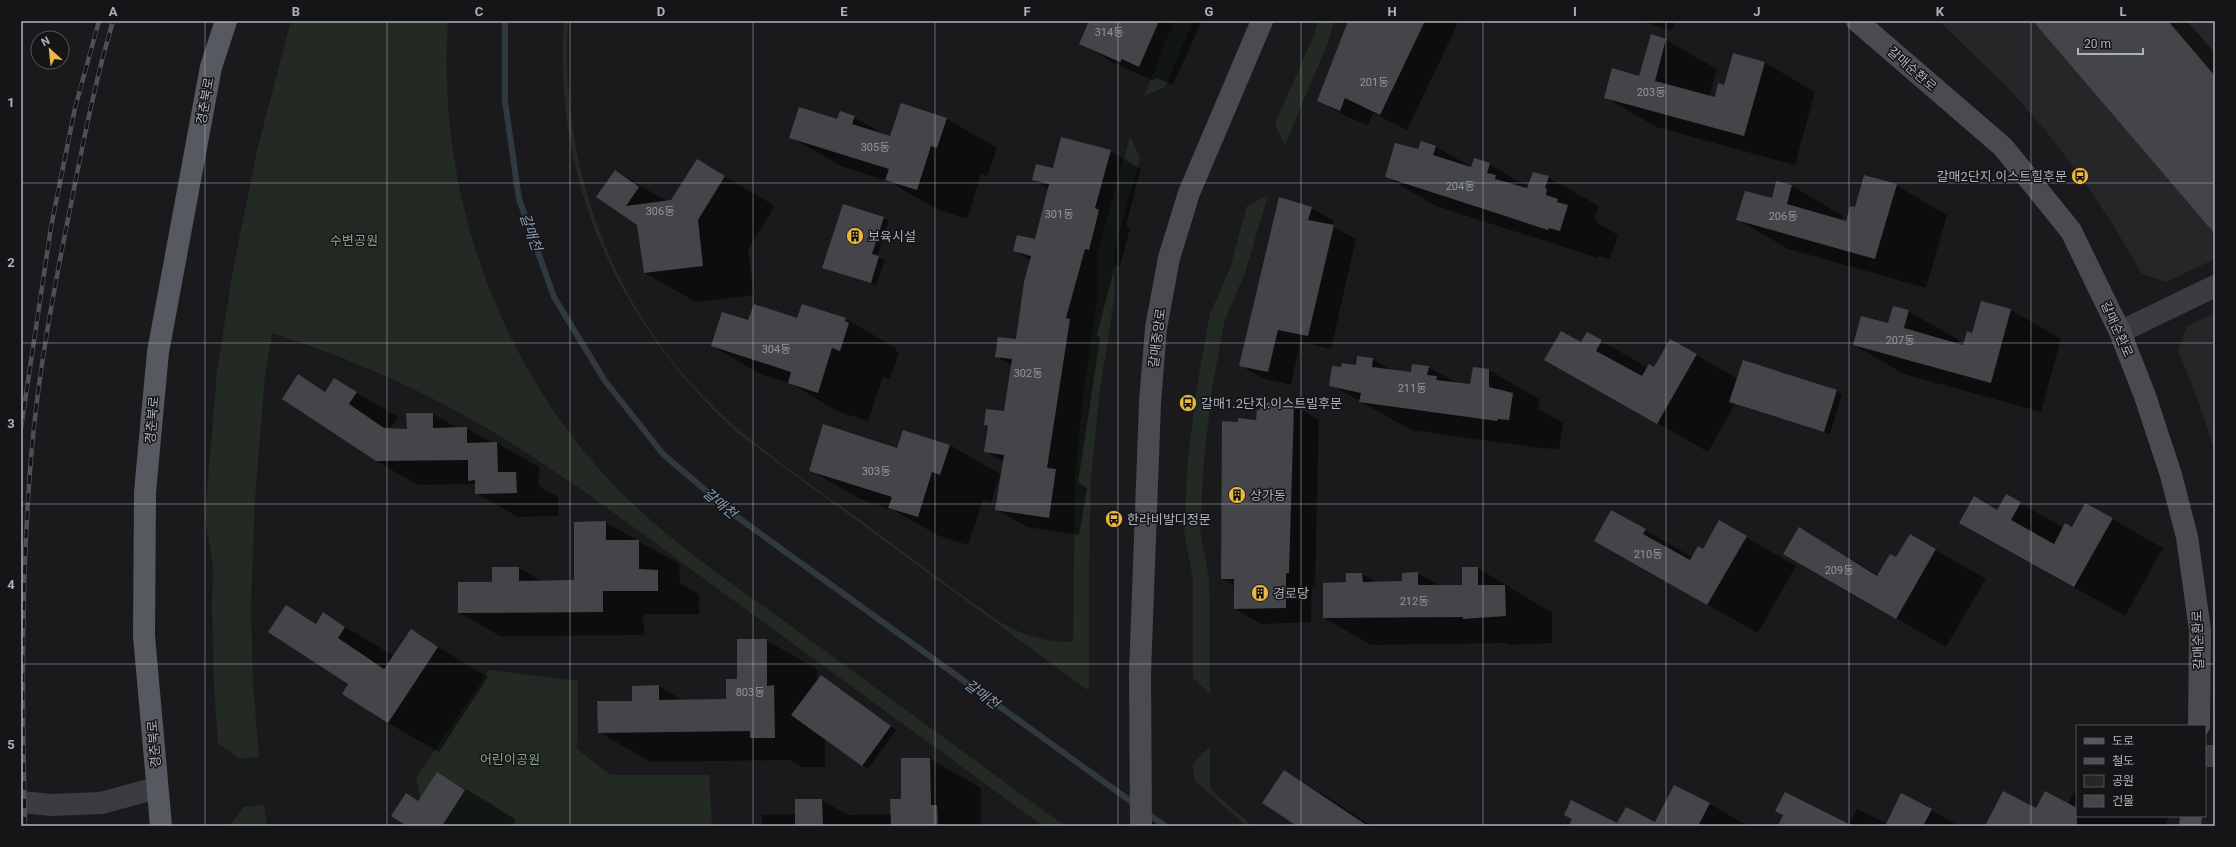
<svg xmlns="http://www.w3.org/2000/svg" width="2236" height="847" font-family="Roboto,'Noto Sans KR',sans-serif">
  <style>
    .built { fill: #262629 }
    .green { fill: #222a23 }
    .shadow { fill: #0007 }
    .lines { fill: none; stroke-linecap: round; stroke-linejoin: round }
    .stream { stroke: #303940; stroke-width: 6 }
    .building { fill: #444549 }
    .street { stroke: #3b3c41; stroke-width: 22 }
    .secondary { stroke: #494b51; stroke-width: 22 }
    .primary { stroke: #575960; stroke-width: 22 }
    .rail-casing { stroke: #4e5056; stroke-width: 4.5 }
    .rail { stroke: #151517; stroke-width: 3; stroke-dasharray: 9; stroke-linecap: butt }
    .grid { fill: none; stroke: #adb1bb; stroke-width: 1; stroke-opacity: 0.55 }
    .labels { text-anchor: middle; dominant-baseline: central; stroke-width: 3; stroke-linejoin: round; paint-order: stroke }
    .number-label { font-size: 11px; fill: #93969e }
    .street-label { font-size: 13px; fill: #adb1bb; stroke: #151517 }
    .poi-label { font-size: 13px; fill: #adb1bb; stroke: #151517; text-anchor: start }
    .park-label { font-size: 13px; fill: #85a588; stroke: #151517 }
    .water-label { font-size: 14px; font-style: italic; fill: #869db4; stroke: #151517 }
    .neatline { fill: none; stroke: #adb1bb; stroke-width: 1.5 }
    .grid-label { font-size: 13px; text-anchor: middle; font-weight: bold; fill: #adb1bb }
  </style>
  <rect width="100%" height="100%" fill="#1a1a1c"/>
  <!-- built -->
  <g class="built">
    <polygon points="1939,21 2215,21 2215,259 2166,282 2142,274 2113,225 2081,177 2046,131 2008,88"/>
    <polygon points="2215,313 2215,452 2199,403 2178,350 2187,326"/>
  </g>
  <!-- green -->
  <g class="green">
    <path d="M291 21H448C436 199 503 381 633 504 689 557 755 599 817 645 900 705 982 766 1065 826H1043L588 494C547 466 505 437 460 413 400 380 337 354 272 333L265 376 255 498 251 608 253 683 259 757 239 759 218 743 214 686 212 607 213 566 205 517 217 371 234 264 257 150Z"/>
    <path d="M564 21H568C559 165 612 309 716 409 759 450 809 483 856 517 904 552 951 588 1000 622 1021 635 1048 643 1073 642L1075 476 1084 388 1097 300 1098 250 1130 137 1140 157 1114 252V302L1100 389 1091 477 1089 565V691L740 435C620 327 553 184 564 21Z"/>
    <polygon points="1174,21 1193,21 1165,87 1144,96"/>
    <polygon points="1318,21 1334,21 1329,40 1285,145 1275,124 1314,35"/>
    <polygon points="1268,195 1245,273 1225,319 1212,389 1204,459 1200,530 1209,579 1210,694 1193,678 1193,580 1184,531 1188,458 1197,386 1210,314 1230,268 1247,206"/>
    <polygon points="489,670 578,681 577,749 611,775 709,775 712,826 426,826 416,778"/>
    <polygon points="1210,747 1210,789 1252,826 1247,826 1194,780 1193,763"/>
    <polygon points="264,805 267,826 229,826 244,807"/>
  </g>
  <!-- shadow -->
  <g class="shadow">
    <polygon points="1090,21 1202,21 1173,85 1156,78 1154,81 1114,63 1080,43"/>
    <polygon points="1349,21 1459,21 1407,130 1373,113 1368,125 1345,116 1318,100"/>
    <polygon points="1641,21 1675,21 1672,31"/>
    <polygon points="2034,21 2187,21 2215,53 2215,229"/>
    <polygon points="1651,36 1666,40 1717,69 1709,97 1715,98 1725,86 1764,62 1815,92 1795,165 1656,127 1605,97 1640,77"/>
    <polygon points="854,117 890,138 947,119 997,148 987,176 981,174 967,219 936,209 890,182 841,166 790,137"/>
    <polygon points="1421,142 1436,147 1472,167 1489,164 1529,187 1548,177 1599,206 1595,218 1597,219 1596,222 1618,235 1610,259 1599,256 1598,258 1436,206 1386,177 1418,151"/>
    <polygon points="1110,151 1141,169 1126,225 1130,228 1120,267 1115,265 1097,335 1100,338 1078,483 1087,488 1079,535 1027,527 996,509 1004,462 985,451 989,427 985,425 1005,413 1012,366 996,356 1017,340 1030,260 1014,250 1036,241 1049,189 1033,179 1054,169"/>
    <polygon points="697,160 775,206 748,249 754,295 696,302 645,273 638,225 597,197 616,171 668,202 672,201"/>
    <polygon points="1777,182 1792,186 1843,216 1841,220 1847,222 1856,209 1896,185 1947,215 1926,288 1788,249 1738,220 1772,200"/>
    <polygon points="1311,208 1334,221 1332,226 1356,239 1331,349 1300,342 1291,385 1262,378 1240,365"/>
    <polygon points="884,218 889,221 877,257 885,260 876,285 823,267"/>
    <polygon points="1982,302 2011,310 2061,339 2041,412 1904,374 1854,345 1908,311 1959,340 1957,344 1964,346 1973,334"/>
    <polygon points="798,319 846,319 896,348 895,350 899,352 890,379 883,376 868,421 839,412 792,384 762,375 712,346 749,322"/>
    <polygon points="1588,333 1648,368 1654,368 1671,340 1738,379 1743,361 1837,391 1842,394 1830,434 1735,404 1708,452 1596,388 1582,344"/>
    <polygon points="1358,357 1373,359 1393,371 1412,373 1428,367 1457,383 1471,385 1489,370 1539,399 1539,409 1563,423 1559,449 1548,448 1548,449 1411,430 1331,385 1342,368 1357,366"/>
    <polygon points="298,376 326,392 335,380 376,404 398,417 389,429 408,430 433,414 458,428 467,428 492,443 497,443 539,467 539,486 558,497 558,516 518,517 476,493 476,484 418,485 376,461"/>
    <polygon points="1293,405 1319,420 1315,587 1312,587 1311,622 1261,624 1235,609 1235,586 1222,578 1239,423 1257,421 1261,411"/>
    <polygon points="904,431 950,445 1000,474 991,503 983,500 968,545 939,536 893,510 860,499 810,470 898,450"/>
    <polygon points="2020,503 2064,528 2072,528 2086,504 2163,548 2125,616 1960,523"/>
    <polygon points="1612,511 1692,557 1703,550 1746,537 1796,566 1758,633 1645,570"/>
    <polygon points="605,522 679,564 680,583 699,594 699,614 643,614 644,635 500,636 459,613 493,583 519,568 542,581 575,581"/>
    <polygon points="1799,528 1878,575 1896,559 1910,535 1986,579 1946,647 1784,553"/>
    <polygon points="1463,568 1478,568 1552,613 1552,643 1511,645 1507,643 1371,645 1324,618 1347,583 1347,574 1362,574 1378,583 1403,582 1403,574 1418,573 1440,586 1463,586"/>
    <polygon points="286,606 317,624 324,614 394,656 411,631 488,677 439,752 388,723 344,693 350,684"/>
    <polygon points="766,640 817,669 817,681 826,679 896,730 868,769 825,738 825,767 802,767 790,760 650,762 599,732 633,702 659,686 684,701 727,700 738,680"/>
    <polygon points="930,759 981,788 981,826 762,826 762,815 796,814 822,800 848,815 891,814"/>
    <polygon points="1284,772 1331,799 1372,826 1299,826"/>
    <polygon points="437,773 488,802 516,820 512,826 403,826"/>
    <polygon points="2077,786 2077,816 2169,816 2164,826 1990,826 2036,809 2068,804"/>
    <polygon points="1710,804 1748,826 1570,826 1656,823"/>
    <polygon points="1857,809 1887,824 1931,810 1959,826 1779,826 1849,825"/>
  </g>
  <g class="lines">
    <!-- stream -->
    <g class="stream">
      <polyline points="505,21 505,101 519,199 554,297 605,381 663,454 733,514 1136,805"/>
      <polyline points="1145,812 1165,826"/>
    </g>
  </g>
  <!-- building -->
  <g class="building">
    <polygon points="1089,21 1159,21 1139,67 1122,59 1120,62 1079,44"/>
    <polygon points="1348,21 1425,21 1380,115 1345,98 1340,111 1317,101"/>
    <polygon points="2033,21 2168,21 2215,76 2215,234"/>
    <polygon points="1651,34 1666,39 1655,81 1715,97 1718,83 1724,85 1733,53 1765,62 1744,136 1604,98 1612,68 1639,76"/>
    <polygon points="901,103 947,118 937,148 931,146 917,190 885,180 889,169 789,138 799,107 837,119 840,111 855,116 852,124 890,136"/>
    <polygon points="1061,137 1111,150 1095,208 1099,210 1089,250 1085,249 1066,318 1070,319 1047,468 1056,469 1049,518 995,510 1004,455 984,452 988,426 984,425 986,409 1004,411 1012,359 995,357 998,337 1016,339 1024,282 1031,256 1013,251 1017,235 1035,239 1049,184 1032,180 1036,164 1053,168"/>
    <polygon points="1421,141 1436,146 1433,155 1471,167 1474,158 1490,163 1487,173 1496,175 1495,179 1527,188 1533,172 1549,176 1545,188 1547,189 1546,195 1558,199 1557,202 1568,205 1560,231 1549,228 1548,230 1385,177 1395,143 1418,149"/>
    <polygon points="697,159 725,176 698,220 703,266 644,273 637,225 596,197 615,170 639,187 626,206 671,200"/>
    <polygon points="1864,175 1897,184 1875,259 1736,220 1745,191 1772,198 1776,181 1792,185 1787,204 1846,221 1850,206 1855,207"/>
    <polygon points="1279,197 1312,207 1308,220 1334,225 1308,336 1278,330 1268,372 1239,366"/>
    <polygon points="843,204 884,217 872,254 879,256 871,283 822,268"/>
    <polygon points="1981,301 2011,309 1991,383 1853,345 1861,316 1888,323 1893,306 1909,310 1904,328 1963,345 1967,331 1972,333"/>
    <polygon points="754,304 797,318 802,304 846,318 845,321 849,323 840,351 832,348 818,393 788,383 791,372 711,346 722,312 748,320"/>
    <polygon points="1561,331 1581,342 1587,332 1602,340 1596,351 1642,376 1649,364 1654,367 1670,339 1697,354 1657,424 1544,360"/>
    <polygon points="1357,356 1373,358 1372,367 1411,372 1412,364 1429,366 1427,375 1437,376 1436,380 1470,384 1473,367 1489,369 1489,387 1513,393 1509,420 1498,419 1497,421 1359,402 1361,393 1329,386 1332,366 1341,367 1342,363 1356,365"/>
    <polygon points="1743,360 1837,390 1824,432 1729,402"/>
    <polygon points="298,374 325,392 334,378 357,392 349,404 384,428 407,429 406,413 433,413 433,428 467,427 467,443 497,442 498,472 516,472 517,493 475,494 475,480 468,481 468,460 376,461 282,399"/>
    <polygon points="1261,402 1294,404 1289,573 1286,573 1286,608 1234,609 1234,579 1221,579 1222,421 1238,422 1238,418 1256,420 1257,410 1260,410"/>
    <polygon points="823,424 897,448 903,430 950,445 940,475 932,472 918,517 888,508 892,497 809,471"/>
    <polygon points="2006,494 2021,502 2011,520 2054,544 2065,523 2072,527 2085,503 2113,518 2074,587 1959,523 1974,496 1997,510"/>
    <polygon points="1611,510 1646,529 1643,534 1690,560 1698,546 1703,549 1719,520 1747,536 1707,605 1594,541"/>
    <polygon points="606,521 606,540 639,540 639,569 658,570 658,591 603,591 603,612 458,613 458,582 492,582 492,567 519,567 519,581 574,580 574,522"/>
    <polygon points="1799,527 1877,576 1890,554 1896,557 1910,534 1936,549 1896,619 1783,554"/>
    <polygon points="1462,567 1478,567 1478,585 1505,585 1506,616 1463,619 1463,617 1323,618 1323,583 1346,582 1346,573 1362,573 1363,582 1402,581 1402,573 1418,572 1418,585 1462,585"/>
    <polygon points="286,605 316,624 323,612 345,627 338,638 384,669 411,629 438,647 388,723 342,694 348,684 268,632"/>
    <polygon points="737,639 767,639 767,686 774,685 775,738 750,738 750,731 598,733 597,701 632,701 632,686 659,685 659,700 726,699 726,679 737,679"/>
    <polygon points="821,675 891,726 862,766 791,715"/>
    <polygon points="901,758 930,758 931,805 937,805 938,826 891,826 890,799 901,799"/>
    <polygon points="1284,770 1368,826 1297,826 1262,803"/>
    <polygon points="437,772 465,790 442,826 407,826 391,816 406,793 418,801"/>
    <polygon points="1674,785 1710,803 1698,826 1569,826 1572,819 1564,815 1571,800 1617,823 1626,807 1655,822"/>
    <polygon points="2003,791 2036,808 2045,791 2077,808 2077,826 1985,826"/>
    <polygon points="1785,792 1853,826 1778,826 1783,815 1775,811"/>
    <polygon points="1901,793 1932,809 1923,826 1885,826"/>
    <polygon points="795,799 822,799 823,826 795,826"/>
  </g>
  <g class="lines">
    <!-- street -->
    <g class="street">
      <polyline points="2120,332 2215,286"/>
      <polyline points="2205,756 2215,756"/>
      <polyline points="21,802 52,805 101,803 157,788"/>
    </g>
    <!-- secondary -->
    <g class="secondary">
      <polyline points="1857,21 2003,147 2071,231 2120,332 2145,396 2171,475 2187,537 2200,630 2199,726"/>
      <polyline points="1141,826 1140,673 1150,403 1156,328 1169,258 1189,193 1262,21"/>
      <polyline points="2190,826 2191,816"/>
    </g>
    <!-- primary -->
    <polyline class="primary" points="161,826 144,636 145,492 158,352 211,67 226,21"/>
    <defs>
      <g id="rail">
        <polyline points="21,428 51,227 75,108 99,21"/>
        <path d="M25 826C22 704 21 580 31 458 38 373 54 288 71 204 83 143 95 81 113 21"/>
      </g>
    </defs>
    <!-- rail casing -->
    <use href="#rail" class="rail-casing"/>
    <!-- rail -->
    <use href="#rail" class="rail"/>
  </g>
  <!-- grid -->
  <path class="grid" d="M205 21V826M387 21V826M570 21V826M753 21V826M935 21V826M1118 21V826M1301 21V826M1483 21V826M1666 21V826M1849 21V826M2031 21V826M21 183H2215M21 343H2215M21 504H2215M21 664H2215"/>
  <!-- icons -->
  <defs>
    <symbol id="bus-disc" viewBox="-11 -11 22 22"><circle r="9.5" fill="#ebb743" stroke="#151517"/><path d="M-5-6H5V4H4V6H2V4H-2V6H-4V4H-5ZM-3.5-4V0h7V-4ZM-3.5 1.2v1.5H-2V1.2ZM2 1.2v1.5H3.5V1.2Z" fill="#111"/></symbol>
    <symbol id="building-disc" viewBox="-11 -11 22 22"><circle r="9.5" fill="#ebb743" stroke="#151517"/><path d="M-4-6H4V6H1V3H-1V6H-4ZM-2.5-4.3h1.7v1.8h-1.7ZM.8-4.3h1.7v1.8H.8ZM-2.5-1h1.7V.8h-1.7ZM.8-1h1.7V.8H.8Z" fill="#111"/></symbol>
  </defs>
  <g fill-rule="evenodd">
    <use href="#bus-disc" x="2070" y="166" width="20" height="20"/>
    <use href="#building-disc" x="845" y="226" width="20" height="20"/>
    <use href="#bus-disc" x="1178" y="393" width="20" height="20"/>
    <use href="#building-disc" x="1227" y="485" width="20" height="20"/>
    <use href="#bus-disc" x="1104" y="509" width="20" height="20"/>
    <use href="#building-disc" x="1250" y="583" width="20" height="20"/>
  </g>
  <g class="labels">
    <!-- number labels -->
    <g class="number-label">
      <text x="1109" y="32">314동</text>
      <text x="1374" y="82">201동</text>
      <text x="1651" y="92">203동</text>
      <text x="875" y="147">305동</text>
      <text x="1460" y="186">204동</text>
      <text x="660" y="211">306동</text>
      <text x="1059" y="214">301동</text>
      <text x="1783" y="216">206동</text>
      <text x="1900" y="340">207동</text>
      <text x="776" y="349">304동</text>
      <text x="1028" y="373">302동</text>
      <text x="1412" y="388">211동</text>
      <text x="876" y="471">303동</text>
      <text x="1648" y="554">210동</text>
      <text x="1839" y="570">209동</text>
      <text x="1414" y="601">212동</text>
      <text x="750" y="692">803동</text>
    </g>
    <!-- street labels -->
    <g class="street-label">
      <text transform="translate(1912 69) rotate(41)">갈매순환로</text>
      <text transform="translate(205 101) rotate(-80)">경춘북로</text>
      <text transform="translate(2117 329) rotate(66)">갈매순환로</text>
      <text transform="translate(1157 338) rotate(-83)">갈매중앙로</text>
      <text transform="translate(152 420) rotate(-85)">경춘북로</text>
      <text transform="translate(2198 640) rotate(-92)">갈매순환로</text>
      <text transform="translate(154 744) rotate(-95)">경춘북로</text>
    </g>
    <!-- poi labels -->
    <g class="poi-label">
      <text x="2067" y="176" text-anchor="end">갈매2단지.이스트힐후문</text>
      <text x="868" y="236">보육시설</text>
      <text x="1201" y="403">갈매1.2단지.이스트빌후문</text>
      <text x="1250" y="495">상가동</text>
      <text x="1127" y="519">한라비발디정문</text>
      <text x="1273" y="593">경로당</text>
    </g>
    <!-- park labels -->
    <g class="park-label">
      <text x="354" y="240">수변공원</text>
      <text x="510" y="759">어린이공원</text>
    </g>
    <!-- water labels -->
    <g class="water-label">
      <text transform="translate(531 232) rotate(70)">갈매천</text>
      <text transform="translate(720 503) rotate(40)">갈매천</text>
      <text transform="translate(982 694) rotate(36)">갈매천</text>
    </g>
  </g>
  <!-- border -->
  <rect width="2236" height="847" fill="none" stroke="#151517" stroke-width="44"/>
  <!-- legend -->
  <rect x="2076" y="725" width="130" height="92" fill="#151517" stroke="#525359"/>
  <rect x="2084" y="738" width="20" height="6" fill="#575960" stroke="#525359"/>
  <text x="2112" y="745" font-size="12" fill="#adb1bb">도로</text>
  <rect x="2084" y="758" width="20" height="6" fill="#4e5056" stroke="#525359"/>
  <text x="2112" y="765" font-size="12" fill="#adb1bb">철도</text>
  <rect x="2084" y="775" width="20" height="12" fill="#222a23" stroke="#525359"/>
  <text x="2112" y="785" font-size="12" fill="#adb1bb">공원</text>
  <rect x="2084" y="795" width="20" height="12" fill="#444549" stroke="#525359"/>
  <text x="2112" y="805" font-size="12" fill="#adb1bb">건물</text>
  <!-- north arrow -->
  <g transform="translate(50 50) rotate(333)"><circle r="19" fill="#151517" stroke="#525359"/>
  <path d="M0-3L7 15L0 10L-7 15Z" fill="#ebb743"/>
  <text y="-6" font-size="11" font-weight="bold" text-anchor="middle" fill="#adb1bb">N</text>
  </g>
  <!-- scale -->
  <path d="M2078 48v6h65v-6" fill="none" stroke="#adb1bb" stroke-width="2"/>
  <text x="2084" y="48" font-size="12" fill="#adb1bb" stroke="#151517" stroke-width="3" paint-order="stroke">20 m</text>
  <rect x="22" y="22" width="2192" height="803" class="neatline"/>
  <g class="grid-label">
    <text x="113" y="16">A</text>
    <text x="296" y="16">B</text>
    <text x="479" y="16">C</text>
    <text x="661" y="16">D</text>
    <text x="844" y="16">E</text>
    <text x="1027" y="16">F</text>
    <text x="1209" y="16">G</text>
    <text x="1392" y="16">H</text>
    <text x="1575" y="16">I</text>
    <text x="1757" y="16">J</text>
    <text x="1940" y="16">K</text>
    <text x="2123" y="16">L</text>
    <text x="11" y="107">1</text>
    <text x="11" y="267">2</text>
    <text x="11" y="428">3</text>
    <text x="11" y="589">4</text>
    <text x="11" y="749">5</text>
  </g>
</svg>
